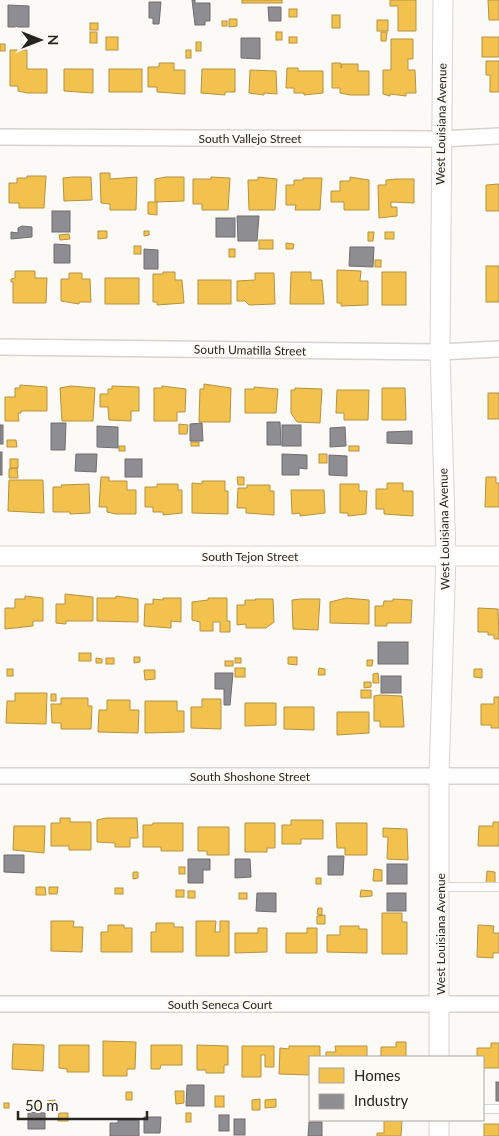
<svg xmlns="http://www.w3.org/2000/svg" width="499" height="1136" font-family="Lato,sans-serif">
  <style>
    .homes { fill: #f2c14e; stroke: #b59240 }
    .industry { fill: #8d8d92; stroke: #6e6e70 }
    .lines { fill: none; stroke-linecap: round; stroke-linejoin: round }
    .service-casing { stroke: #d7d4d0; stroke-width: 10 }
    .minor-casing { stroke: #d7d4d0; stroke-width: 18 }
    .tertiary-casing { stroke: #d7d4d0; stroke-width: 21 }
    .service { stroke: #fffefe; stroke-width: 8 }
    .minor { stroke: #fffefe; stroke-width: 15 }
    .tertiary { stroke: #fffefe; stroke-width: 19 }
    .labels { text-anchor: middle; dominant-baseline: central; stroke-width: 5; stroke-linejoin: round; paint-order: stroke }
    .street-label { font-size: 12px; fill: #27241f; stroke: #fefaf5 }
  </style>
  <rect width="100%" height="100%" fill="#fcfaf7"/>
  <!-- homes -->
  <g class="homes">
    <rect x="242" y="0" width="40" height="3"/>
    <polygon points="390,0 416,0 416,31 398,31 398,6 390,6"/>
    <polygon points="488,0 499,0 499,20 489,20"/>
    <rect x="289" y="9" width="8" height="8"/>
    <rect x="332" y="15" width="8" height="13"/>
    <polygon points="229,19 237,19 237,26 229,27"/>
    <rect x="377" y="20" width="11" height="11"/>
    <rect x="222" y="21" width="5" height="5"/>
    <rect x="90" y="23" width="8" height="7"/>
    <rect x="90" y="32" width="7" height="11"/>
    <rect x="276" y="32" width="6" height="8"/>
    <polygon points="381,32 387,32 386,41 381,41"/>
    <rect x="106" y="37" width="12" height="13"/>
    <rect x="289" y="37" width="8" height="6"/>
    <rect x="482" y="37" width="17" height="20"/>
    <polygon points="391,39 413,39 413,59 408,59 408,70 415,70 416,93 406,93 406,96 390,94 390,96 383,94 383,70 391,70"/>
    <rect x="196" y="42" width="5" height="9"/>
    <rect x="0" y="44" width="5" height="7"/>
    <polygon points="10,50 27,50 27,69 47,69 47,93 27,93 18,91 18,86 10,86"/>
    <rect x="186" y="50" width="5" height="8"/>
    <polygon points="486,61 499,61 499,92 490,92 490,75 486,75"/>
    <polygon points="159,63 174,63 174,70 185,70 185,94 157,92 157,87 148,87 148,67 159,67"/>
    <polygon points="332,63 341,63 341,68 342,64 358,64 358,71 369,71 369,95 350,95 340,93 340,88 332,88"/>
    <polygon points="287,68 298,68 298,71 323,71 323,93 304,95 304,93 294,93 294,88 286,88"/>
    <polygon points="64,69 93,69 93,93 64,91"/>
    <rect x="109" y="69" width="33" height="23"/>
    <polygon points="202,69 235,69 235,92 225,92 225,95 201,93"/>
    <polygon points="250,70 276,71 277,94 264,93 264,95 249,93"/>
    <polygon points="100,173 110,173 110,179 137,177 136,210 110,210 110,204 101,203"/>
    <polygon points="27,176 46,176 44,208 19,208 19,203 9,203 9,183 17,183 17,178 27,178"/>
    <polygon points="73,177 91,177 92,200 64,201 63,178"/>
    <polygon points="166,177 184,177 184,201 155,202 155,179"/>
    <polygon points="211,177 230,178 228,210 202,210 202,204 193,204 193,179 211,179"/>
    <polygon points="258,177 277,179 275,210 249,210 248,180 258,180"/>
    <polygon points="350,177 369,180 369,210 344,210 344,202 331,202 331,191 340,191 340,181 350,181"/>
    <polygon points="303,178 322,178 320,210 295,210 296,205 286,205 286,185 294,185 294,180 303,180"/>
    <polygon points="396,179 414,179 414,203 391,202 391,207 397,207 397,216 379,218 378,185 386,185 386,180"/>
    <polygon points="499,184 499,211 486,211 486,185"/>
    <polygon points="148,202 157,202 157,215 148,214"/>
    <polygon points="98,231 107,231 107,238 98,239"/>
    <polygon points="144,231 149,231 149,235 144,236"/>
    <polygon points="368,232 374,232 373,241 368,241"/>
    <rect x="385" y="232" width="9" height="7"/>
    <polygon points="69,234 70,239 60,240 59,235"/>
    <rect x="259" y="240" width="14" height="9"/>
    <polygon points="286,243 294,244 293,249 286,249"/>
    <rect x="134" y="246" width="7" height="8"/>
    <rect x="229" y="249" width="6" height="8"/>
    <rect x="375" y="260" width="6" height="7"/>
    <rect x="486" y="266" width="13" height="36"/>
    <polygon points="337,270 361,271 360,281 368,281 368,305 341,306 341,303 337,303"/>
    <polygon points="15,271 35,271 35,278 47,278 46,303 13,303 13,282 11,282 11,279 15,278"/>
    <polygon points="163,272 175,272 175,280 182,280 184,303 157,305 157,302 153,302 153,274 163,274"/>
    <polygon points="291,272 311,272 311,280 322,280 324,304 290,304"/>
    <rect x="382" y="272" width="24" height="33"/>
    <polygon points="69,273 82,273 82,279 90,279 91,302 79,302 79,304 61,301 61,279 69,279"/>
    <polygon points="255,273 274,273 275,304 249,305 245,301 237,301 237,281 255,280"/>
    <rect x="105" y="278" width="34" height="26"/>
    <rect x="198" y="280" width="33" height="24"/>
    <polygon points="204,384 231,388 230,422 199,422 200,389 204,389"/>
    <polygon points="20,385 47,387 47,411 21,411 21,413 18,413 19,421 5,421 5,397 15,397 15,388 20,388"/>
    <polygon points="71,386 95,388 93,421 62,421 60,388"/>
    <polygon points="112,386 139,387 139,411 131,411 131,421 109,420 108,407 100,407 100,394 108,394 108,389 112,389"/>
    <polygon points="162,386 186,389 185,412 177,412 177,421 154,421 154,388 162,388"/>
    <polygon points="254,387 278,389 276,413 245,413 245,389 254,389"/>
    <polygon points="295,388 322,389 320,423 297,422 291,413 291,390 295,390"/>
    <polygon points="382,388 405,388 406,420 382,420"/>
    <polygon points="337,390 369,390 368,420 344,420 344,413 336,413"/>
    <rect x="488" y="393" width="11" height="26"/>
    <polygon points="179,424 188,425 187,434 179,434"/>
    <polygon points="7,440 16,440 17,447 7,447"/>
    <rect x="191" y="442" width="8" height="4"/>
    <rect x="119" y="446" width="6" height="5"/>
    <rect x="349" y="446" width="10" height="5"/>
    <rect x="319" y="454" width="8" height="9"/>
    <rect x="10" y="459" width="8" height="9"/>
    <polygon points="17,468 18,478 9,478 9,469"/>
    <polygon points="101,477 109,477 109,481 127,481 127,490 136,490 136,514 116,514 107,512 107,507 99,507"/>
    <polygon points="237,477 244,477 244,485 238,485"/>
    <polygon points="486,477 496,477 496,483 499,483 499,507 485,507"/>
    <polygon points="9,480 43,480 44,513 8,511"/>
    <polygon points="202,481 225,481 225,491 228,491 228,514 192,513 192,483 202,484"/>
    <polygon points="387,483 403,483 403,491 413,491 413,516 384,514 384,509 376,509 376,489 387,489"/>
    <polygon points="89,484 90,513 70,514 70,512 53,512 53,487 62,487 61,485"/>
    <polygon points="157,484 178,484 178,490 182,490 182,513 163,515 163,512 153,512 153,507 145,507 145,487 157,487"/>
    <polygon points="340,484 359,484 359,491 367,491 366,514 348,516 348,513 340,513"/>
    <polygon points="247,485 270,485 270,491 274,491 274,515 246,513 246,508 237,508 238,488 247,488"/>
    <polygon points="291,490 324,490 325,513 300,516 300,513 292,514"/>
    <polygon points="65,594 93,597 93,621 66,621 66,624 56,623 56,604 65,604"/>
    <polygon points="25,596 43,598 43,621 33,621 33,626 5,629 5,608 15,608 15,599 25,599"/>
    <polygon points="116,596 138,599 138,622 97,621 97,598 116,598"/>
    <polygon points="163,598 181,598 181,622 171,621 171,628 144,626 145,604 153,604 153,599 163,600"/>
    <polygon points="208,598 227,598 227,621 230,621 230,632 220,632 220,622 213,622 213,631 200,631 200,622 192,620 192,602 208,600"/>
    <polygon points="346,598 369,600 369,624 330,623 330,602"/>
    <polygon points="255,599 273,599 274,622 266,628 246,628 246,624 237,625 237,605 245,605 245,600 256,600"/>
    <polygon points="301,599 320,599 318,630 293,629 292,600"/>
    <polygon points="393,599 412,600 411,623 387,623 387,626 375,626 375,606 383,606 384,601 393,601"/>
    <polygon points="478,608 498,609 499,639 494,639 494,635 488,635 488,632 478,632"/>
    <rect x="79" y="653" width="12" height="8"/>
    <polygon points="134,657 140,657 140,662 134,663"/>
    <polygon points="288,657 297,657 297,665 288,664"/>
    <polygon points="96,658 102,659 102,663 96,663"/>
    <rect x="106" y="658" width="8" height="6"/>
    <rect x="235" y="658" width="6" height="5"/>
    <polygon points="367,660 373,660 372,666 367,666"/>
    <rect x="225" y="661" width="8" height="5"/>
    <rect x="235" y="668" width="10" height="9"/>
    <polygon points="319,668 325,669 325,675 318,675"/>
    <rect x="7" y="669" width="6" height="7"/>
    <polygon points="474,669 482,669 482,678 474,677"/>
    <polygon points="144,670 155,670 155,679 145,680"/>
    <polygon points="378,673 379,683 373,683 373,674"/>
    <polygon points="364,682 371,682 371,687 364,688"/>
    <rect x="361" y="690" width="10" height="8"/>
    <polygon points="15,693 47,693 46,724 6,723 7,701 15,701"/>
    <rect x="51" y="694" width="5" height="7"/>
    <polygon points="380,695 402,696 404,727 380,727 380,721 374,721 374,696"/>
    <polygon points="494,697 499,697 499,728 491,728 491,725 481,725 481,704 494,704"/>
    <polygon points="61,698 88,698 88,706 92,706 91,729 61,729 61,723 52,723 51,704 61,704"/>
    <polygon points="202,699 221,699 221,729 191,728 191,707 202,707"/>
    <polygon points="107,700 130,700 130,710 139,710 138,733 98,732 99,710 107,710"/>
    <polygon points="145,701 177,701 177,711 184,711 184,732 145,733"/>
    <polygon points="245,703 276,703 276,725 245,726"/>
    <polygon points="284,707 314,707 314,730 284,729"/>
    <polygon points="337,712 369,712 369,733 337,735"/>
    <polygon points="60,818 70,818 70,822 91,822 91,850 69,850 69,846 51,846 51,823 60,823"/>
    <polygon points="106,818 137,818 138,838 130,838 130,847 115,847 115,843 97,842 97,820"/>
    <polygon points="291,820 323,820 323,839 301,839 301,844 282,844 282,825 291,825"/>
    <polygon points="493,822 499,822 499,846 478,846 479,826 493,826"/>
    <polygon points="153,823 183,823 183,851 161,851 161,847 143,847 143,825 152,825"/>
    <polygon points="245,823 275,823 275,848 267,848 267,852 245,852"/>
    <polygon points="336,823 367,823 367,855 345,855 345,848 337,848"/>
    <polygon points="14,826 45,826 44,853 13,850"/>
    <polygon points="198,827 229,827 229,855 207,855 207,851 198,851"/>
    <polygon points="383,828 407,829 408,860 387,859 388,837 383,837"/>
    <rect x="179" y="867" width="6" height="7"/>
    <polygon points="374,869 382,870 382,881 373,881"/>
    <polygon points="487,871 495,872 495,883 486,883"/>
    <polygon points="133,872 138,872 138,878 133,879"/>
    <rect x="316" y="878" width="5" height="6"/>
    <polygon points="36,887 45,887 46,895 36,895"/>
    <polygon points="49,887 58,887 57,894 49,894"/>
    <rect x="115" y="888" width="8" height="6"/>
    <rect x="176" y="890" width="8" height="7"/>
    <polygon points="361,890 372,891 372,896 360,897"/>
    <rect x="188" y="891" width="7" height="7"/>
    <rect x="239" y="893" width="8" height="6"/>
    <polygon points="318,908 322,908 322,915 317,914"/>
    <polygon points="382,913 402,913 402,922 407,922 407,954 382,954"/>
    <polygon points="325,915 325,924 317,924 317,916"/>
    <polygon points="51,921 74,921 73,927 83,927 82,952 51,951"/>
    <polygon points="196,921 216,921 215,932 220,932 220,921 229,921 229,956 196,956"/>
    <polygon points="156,923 174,923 174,927 183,927 183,952 151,952 151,932 156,932"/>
    <polygon points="108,925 124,925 124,928 132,928 132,952 101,952 101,932 108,932"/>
    <polygon points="478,925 494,926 493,933 499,933 499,953 493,953 493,958 477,957"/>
    <polygon points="340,926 359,926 359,929 367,929 367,953 327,952 327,935 340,935"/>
    <polygon points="258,928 267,928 267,952 235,953 235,933 258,933"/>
    <polygon points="307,928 317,928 317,953 286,953 286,933 307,933"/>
    <polygon points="103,1041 136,1042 135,1069 127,1069 127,1076 103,1076"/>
    <polygon points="396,1042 406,1042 406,1057 379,1057 381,1055 381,1047 396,1047"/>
    <polygon points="491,1043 499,1043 499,1068 483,1068 483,1057 477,1057 477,1048 491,1048"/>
    <polygon points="13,1044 44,1045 43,1071 12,1069"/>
    <polygon points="59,1045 89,1045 89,1072 67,1072 67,1069 59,1068"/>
    <polygon points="151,1045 182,1045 182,1065 161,1065 160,1069 151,1069"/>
    <polygon points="197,1045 228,1046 228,1065 224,1065 224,1073 206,1073 206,1070 197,1070"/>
    <polygon points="242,1046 274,1046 274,1067 265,1067 265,1055 261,1055 261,1077 242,1077"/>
    <polygon points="289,1046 320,1046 320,1057 310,1057 310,1075 279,1074 280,1048 289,1049"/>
    <polygon points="335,1046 367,1046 367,1057 326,1057 326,1052 336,1052"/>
    <polygon points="175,1091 184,1091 184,1103 176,1104"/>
    <rect x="126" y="1092" width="6" height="8"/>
    <rect x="215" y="1096" width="9" height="11"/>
    <polygon points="260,1099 260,1110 252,1110 252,1100"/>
    <polygon points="276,1099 276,1107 265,1108 265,1100"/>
    <polygon points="55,1100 55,1108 48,1108 47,1101"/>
    <rect x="32" y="1102" width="10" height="7"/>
    <rect x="4" y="1103" width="5" height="5"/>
    <polygon points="59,1113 68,1113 68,1121 58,1121"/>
    <rect x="186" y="1113" width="5" height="9"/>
    <polygon points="384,1120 402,1120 401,1136 377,1136 377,1133 384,1133"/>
    <rect x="484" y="1124" width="15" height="12"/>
  </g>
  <!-- industry -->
  <g class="industry">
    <polygon points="192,0 195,0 195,3 210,3 210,21 205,21 205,25 195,25"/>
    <polygon points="149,2 161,2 159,24 153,24 153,18 149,18"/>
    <polygon points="8,5 29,6 29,27 8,27"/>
    <polygon points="268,7 281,7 281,21 269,21"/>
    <polygon points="241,38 260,38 260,59 241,58"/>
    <rect x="52" y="211" width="18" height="21"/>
    <polygon points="237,216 259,216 257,241 238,241"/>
    <rect x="216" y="218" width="19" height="19"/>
    <polygon points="22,226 32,227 32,237 11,239 11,232 18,233 18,228"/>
    <polygon points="54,244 70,245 70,263 54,263"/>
    <polygon points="350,247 374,247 373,267 349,266"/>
    <polygon points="144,249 158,250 158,269 144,269"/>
    <polygon points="267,422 280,422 281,445 267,445"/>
    <polygon points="51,423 66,423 65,450 51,450"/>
    <polygon points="202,423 203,441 190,441 190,424"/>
    <rect x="0" y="425" width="3" height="19"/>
    <rect x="282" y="425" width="19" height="21"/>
    <polygon points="97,426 118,427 118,448 97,447"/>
    <polygon points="345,427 346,446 330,447 330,428"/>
    <polygon points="412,431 412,444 387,443 387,432"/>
    <rect x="0" y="452" width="2" height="23"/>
    <polygon points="76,454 97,454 96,472 75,471"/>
    <polygon points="282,454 307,455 307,469 299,468 299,475 282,475"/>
    <polygon points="329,455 347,456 347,476 329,475"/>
    <rect x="125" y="459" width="17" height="18"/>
    <rect x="378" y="642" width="30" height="22"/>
    <polygon points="215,673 233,673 230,705 224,705 224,689 215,689"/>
    <rect x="381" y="676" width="20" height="17"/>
    <polygon points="4,855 24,855 24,873 4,872"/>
    <polygon points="328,856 344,856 343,875 328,875"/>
    <polygon points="188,859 210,859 210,870 203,870 203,883 188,883"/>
    <polygon points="235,859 250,859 251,877 235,878"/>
    <rect x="387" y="864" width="20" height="20"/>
    <polygon points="257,893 276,893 276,912 256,911"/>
    <rect x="387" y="893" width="19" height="18"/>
    <rect x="496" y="1082" width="3" height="19"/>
    <polygon points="187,1085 204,1085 204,1106 186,1106"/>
    <polygon points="28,1112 45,1113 45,1129 28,1129"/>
    <rect x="219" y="1115" width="10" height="16"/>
    <polygon points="144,1117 161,1117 160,1133 144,1133"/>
    <rect x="234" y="1119" width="11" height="16"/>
    <polygon points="118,1120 139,1120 139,1136 110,1136 110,1123 118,1123"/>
    <polygon points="309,1122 322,1122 322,1136 308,1136"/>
  </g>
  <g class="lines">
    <defs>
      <g id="service">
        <polyline points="440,887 499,887"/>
        <polyline points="483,1109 499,1109"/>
      </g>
      <g id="minor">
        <polyline points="0,137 440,139 499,136"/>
        <polyline points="0,347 440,352 499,349"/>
        <polyline points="0,776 499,776"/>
        <polyline points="0,1004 499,1004"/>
      </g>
      <g id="tertiary">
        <polyline points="0,556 499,556"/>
        <polyline points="439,1057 439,775 446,556 440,352 443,0"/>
        <polyline points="439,1136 439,1120"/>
      </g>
    </defs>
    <!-- service casing -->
    <use href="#service" class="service-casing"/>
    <!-- minor casing -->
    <use href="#minor" class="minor-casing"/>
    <!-- tertiary casing -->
    <use href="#tertiary" class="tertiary-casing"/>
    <!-- service -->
    <use href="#service" class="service"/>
    <!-- minor -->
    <use href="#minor" class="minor"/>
    <!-- tertiary -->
    <use href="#tertiary" class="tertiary"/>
  </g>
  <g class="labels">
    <!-- street labels -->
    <g class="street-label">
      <text transform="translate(441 124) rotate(-89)">West Louisiana Avenue</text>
      <text x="250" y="138">South Vallejo Street</text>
      <text transform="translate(250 350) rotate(1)">South Umatilla Street</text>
      <text transform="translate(444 529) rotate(-91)">West Louisiana Avenue</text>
      <text x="250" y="556">South Tejon Street</text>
      <text x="250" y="776">South Shoshone Street</text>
      <text transform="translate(440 934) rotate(-90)">West Louisiana Avenue</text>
      <text x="220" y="1004">South Seneca Court</text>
    </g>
  </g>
  <!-- legend -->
  <rect x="309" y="1056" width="175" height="65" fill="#fefaf5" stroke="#a8a49f"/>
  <rect x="319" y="1068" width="25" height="15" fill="#f2c14e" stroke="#a8a49f"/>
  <text x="354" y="1081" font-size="15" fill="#27241f">Homes</text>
  <rect x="319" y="1094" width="25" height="15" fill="#8d8d92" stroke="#a8a49f"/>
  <text x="354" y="1106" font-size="15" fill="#27241f">Industry</text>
  <!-- north arrow -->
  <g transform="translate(40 40) rotate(90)" stroke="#fefaf5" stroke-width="4" paint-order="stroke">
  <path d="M0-4L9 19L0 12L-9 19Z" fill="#27241f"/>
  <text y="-8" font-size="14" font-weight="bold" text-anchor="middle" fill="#27241f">N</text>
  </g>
  <!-- scale -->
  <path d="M18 1111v8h129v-8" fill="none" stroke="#27241f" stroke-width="2.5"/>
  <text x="25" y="1111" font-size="15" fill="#27241f" stroke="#fefaf5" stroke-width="4" paint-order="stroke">50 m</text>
</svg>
